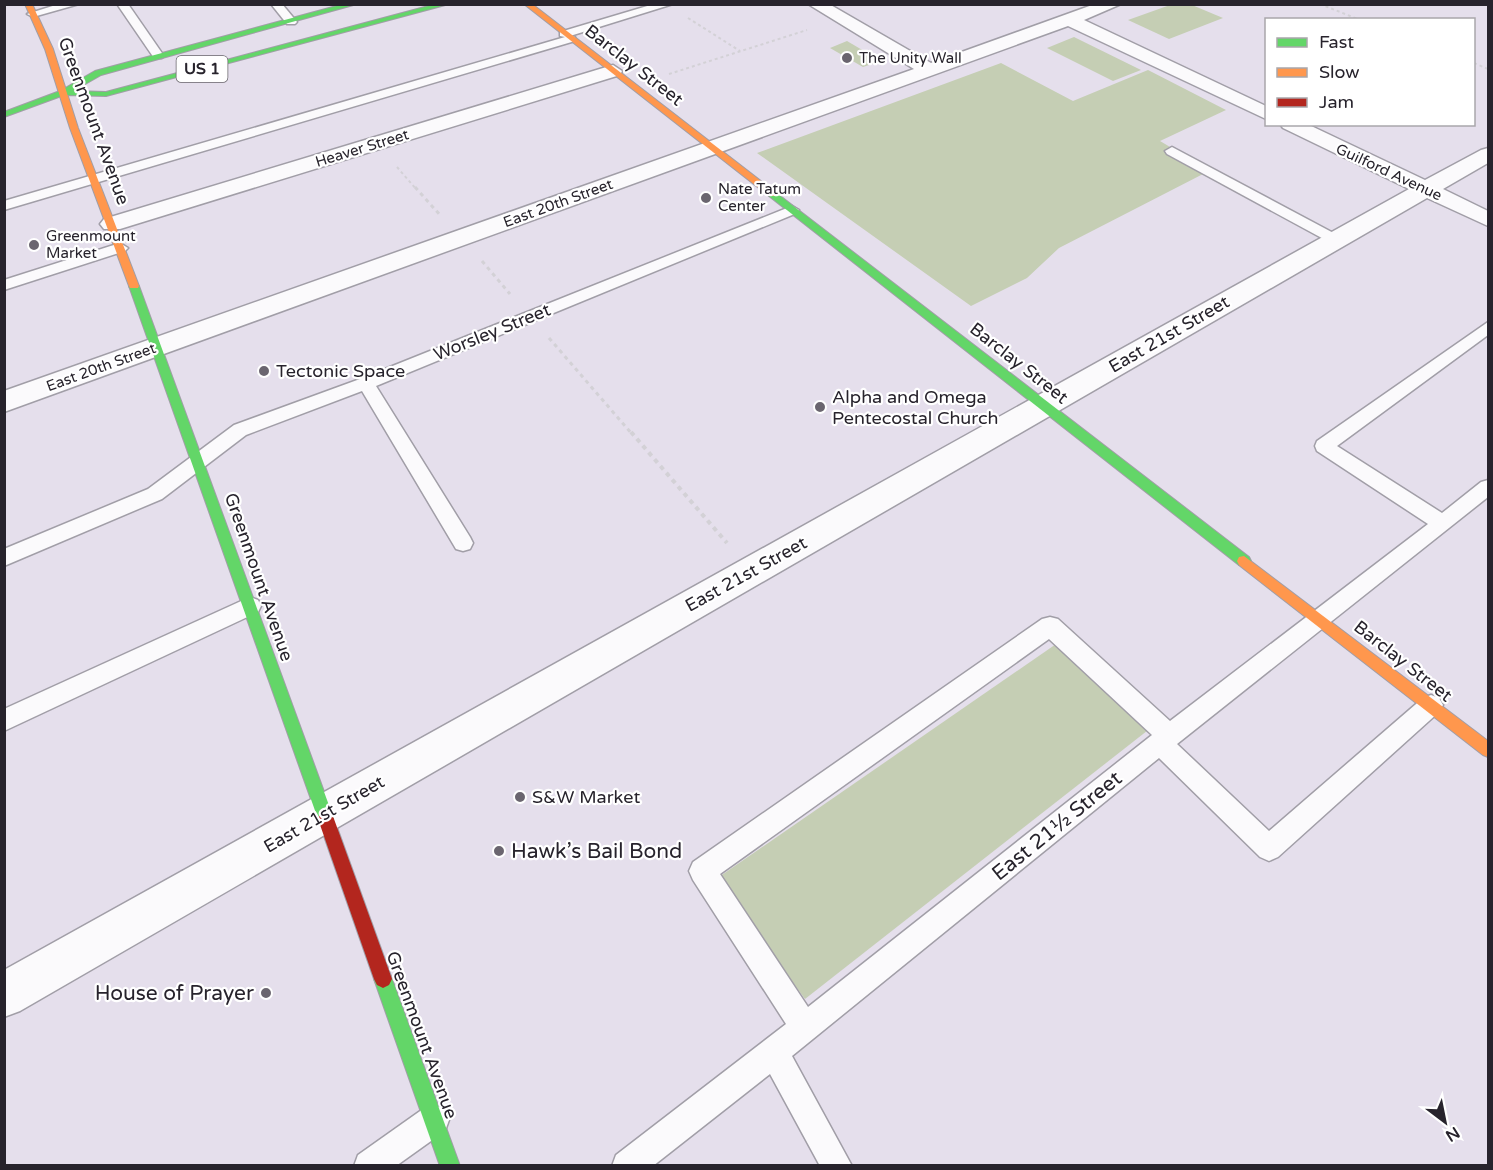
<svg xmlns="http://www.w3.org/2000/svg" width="1493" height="1170" font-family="'Varela Round',sans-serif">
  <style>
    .green { fill: #c5ceb4 }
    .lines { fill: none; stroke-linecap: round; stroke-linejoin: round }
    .lane-casing { stroke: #a19ea7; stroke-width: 3 }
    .street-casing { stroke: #a19ea7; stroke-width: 3 }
    .fast-casing { stroke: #a19ea7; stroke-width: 2 }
    .slow-casing { stroke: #a19ea7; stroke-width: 2 }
    .jam-casing { stroke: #a19ea7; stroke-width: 2 }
    .path-far2 { stroke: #d3d1d6; stroke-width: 2; stroke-dasharray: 3 3; stroke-linecap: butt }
    .path-far1 { stroke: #d3d1d6; stroke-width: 3; stroke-dasharray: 4 4; stroke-linecap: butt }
    .path { stroke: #d3d1d6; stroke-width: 4; stroke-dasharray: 4.5 4.5; stroke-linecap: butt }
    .lane { fill: #fbfafc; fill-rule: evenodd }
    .street { fill: #fbfafc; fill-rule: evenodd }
    .fast { fill: #63d668; fill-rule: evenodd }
    .slow { fill: #ff974d; fill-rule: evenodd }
    .jam { fill: #b3261e; fill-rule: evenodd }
    .poi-dot { fill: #6a656f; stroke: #fff; stroke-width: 2 }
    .labels { text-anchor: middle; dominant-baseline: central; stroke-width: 4.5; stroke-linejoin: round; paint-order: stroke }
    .far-poi-label { font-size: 15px; fill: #27232c; stroke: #fff; text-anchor: start }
    .far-street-label { font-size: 15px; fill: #27232c; stroke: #fff }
    .shield { fill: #fff; stroke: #68656b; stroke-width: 1.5 }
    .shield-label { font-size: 16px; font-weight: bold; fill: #27232c }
    .street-label { font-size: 18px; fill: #27232c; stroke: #fff }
    .poi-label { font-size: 18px; fill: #27232c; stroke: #fff; text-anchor: start }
    .near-street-label { font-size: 21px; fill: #27232c; stroke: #fff }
    .near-poi-label { font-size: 21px; fill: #27232c; stroke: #fff; text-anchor: start }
  </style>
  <rect width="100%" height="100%" fill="#e5dfec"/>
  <!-- green -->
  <g class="green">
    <polygon points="1170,5 1192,5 1223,18 1169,39 1128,20"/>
    <polygon points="1074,37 1141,70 1113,81 1047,48"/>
    <polygon points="847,41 881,61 863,67 830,48"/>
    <polygon points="1001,63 1073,101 1148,70 1226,110 1160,141 1202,166 1205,173 1059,248 1027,278 971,306 757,153"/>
    <polygon points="1059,642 1152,727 805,999 716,879"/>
  </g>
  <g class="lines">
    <defs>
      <g id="lane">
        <polygon points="59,4 79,4 33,17 27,14"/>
        <polygon points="117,4 128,4 164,56 162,58 154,58"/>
        <polygon points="271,4 282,4 297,22 295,24 287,24"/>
        <polygon points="654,4 673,4 570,36 575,37 575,41 4,210 4,201 565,37 560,36 560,32"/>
        <polygon points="1172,147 1341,237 1343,240 1341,243 1331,243 1167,154 1165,151"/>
        <polygon points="792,206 799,210 797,213 376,386 470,537 473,543 470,549 463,551 456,549 362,391 246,435 162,499 4,566 4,549 148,489 234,425 360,379"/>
        <polygon points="120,243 128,248 125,251 4,290 4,280"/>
        <path d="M1488 322V335L1337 446 1442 513 1481 482 1488 480V497L1177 744 1269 831 1423 698 1431 695 1439 698 1443 705 1439 712 1278 857 1269 861 1260 857 1159 758 792 1056 852 1166H820L770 1074 653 1166H612L616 1155 786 1024 693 880 689 871 693 862 1042 619 1050 617 1058 619 1170 721 1428 524 1317 451 1315 446 1317 441ZM1049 639 1152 735 808 1007 720 874Z"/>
        <polygon points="250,597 258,600 261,606 258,612 4,731 4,709"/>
        <polygon points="434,1105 445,1109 449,1120 445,1131 396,1166 354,1166 358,1155 423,1109"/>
      </g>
      <g id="street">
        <polygon points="808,4 829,4 931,63 1095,4 1121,4 1084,20 1266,106 1266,119 1068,26 4,412 4,391 914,69"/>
        <polygon points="613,65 622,71 620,75 120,229 104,229 100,224 104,219"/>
        <polygon points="1280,124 1307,124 1425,180 1481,150 1488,148 1488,163 1443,189 1488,211 1488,226 1427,198 20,1011 4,1017 4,970 1409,189 1283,128"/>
      </g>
      <g id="fast">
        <polygon points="344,4 357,4 101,75 73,91 106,92 436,4 449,4 106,96 64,95 4,117 4,112 60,91 95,71"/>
        <polygon points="769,192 775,192 1249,557 1251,561 1249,565 1239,565 769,196"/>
        <polygon points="134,283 139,286 334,819 332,825 326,827 320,825 318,819 129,286"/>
        <polygon points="383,970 389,973 392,979 460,1166 440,1166 374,979 377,973"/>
      </g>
      <g id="slow">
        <polygon points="25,4 32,4 53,49 78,128 139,286 138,288 130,288 129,286 70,128 45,49"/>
        <polygon points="524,4 532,4 775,192 775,196 769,196"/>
        <polygon points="1244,556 1488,741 1488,757 1483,755 1239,565 1237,561 1239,557"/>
      </g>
      <polygon id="jam" points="326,811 332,813 334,819 392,979 389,985 383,988 377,985 374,979 318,819 320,813"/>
    </defs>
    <!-- lane casing -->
    <use href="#lane" class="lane-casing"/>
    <!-- street casing -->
    <use href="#street" class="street-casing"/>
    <!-- fast casing -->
    <use href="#fast" class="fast-casing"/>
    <!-- slow casing -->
    <use href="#slow" class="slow-casing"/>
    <!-- jam casing -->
    <use href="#jam" class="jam-casing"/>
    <!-- path-far2 -->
    <g class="path-far2">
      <polyline points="1320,4 1360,20"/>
      <polyline points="688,18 740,51"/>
      <polyline points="1474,63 1488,69"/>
      <polyline points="669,74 807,30"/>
      <polyline points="397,167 416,189"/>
    </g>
    <!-- path-far1 -->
    <g class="path-far1">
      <polyline points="415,187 440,215"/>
      <polyline points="482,261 510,294"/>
      <polyline points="549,338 632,434"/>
    </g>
    <!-- path -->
    <polyline class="path" points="631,432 727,543"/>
    <!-- lane -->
    <use href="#lane" class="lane"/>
    <!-- street -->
    <use href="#street" class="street"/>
    <!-- fast -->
    <use href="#fast" class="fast"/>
    <!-- slow -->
    <use href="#slow" class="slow"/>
    <!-- jam -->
    <use href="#jam" class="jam"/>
  </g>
  <!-- markers -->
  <g class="poi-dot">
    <circle cx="847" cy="58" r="6"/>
    <circle cx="706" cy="198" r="6"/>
    <circle cx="34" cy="245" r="6"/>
    <circle cx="264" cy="371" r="6"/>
    <circle cx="820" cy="407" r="6"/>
    <circle cx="520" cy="797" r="6"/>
    <circle cx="499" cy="851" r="6"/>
    <circle cx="266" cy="993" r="6"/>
  </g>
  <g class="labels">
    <!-- far-poi labels -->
    <g class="far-poi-label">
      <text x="859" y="58">The Unity Wall</text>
      <text x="718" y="189">Nate Tatum<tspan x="718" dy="17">Center</tspan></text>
      <text x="46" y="236">Greenmount<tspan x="46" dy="17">Market</tspan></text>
    </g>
    <!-- far-street labels -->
    <g class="far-street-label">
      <text transform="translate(362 148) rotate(-17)">Heaver Street</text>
      <text transform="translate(1389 172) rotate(25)">Guilford Avenue</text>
      <text transform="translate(558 203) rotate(-20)">East 20th Street</text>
      <text transform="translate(101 367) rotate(-20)">East 20th Street</text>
    </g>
    <!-- shield labels -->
    <rect class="shield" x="176.5" y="56" width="51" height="26" rx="4.5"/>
    <g class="shield-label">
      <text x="202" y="69">US 1</text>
    </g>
    <!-- street labels -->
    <g class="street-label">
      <text transform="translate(634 65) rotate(38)">Barclay Street</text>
      <text transform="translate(94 121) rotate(70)">Greenmount Avenue</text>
      <text transform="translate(492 332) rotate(-22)">Worsley Street</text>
      <text transform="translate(1169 334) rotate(-30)">East 21st Street</text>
      <text transform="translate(1019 363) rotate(38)">Barclay Street</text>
      <text transform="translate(746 574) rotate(-29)">East 21st Street</text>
      <text transform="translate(259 577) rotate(71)">Greenmount Avenue</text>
      <text transform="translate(1403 661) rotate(38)">Barclay Street</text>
      <text transform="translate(324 814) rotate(-30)">East 21st Street</text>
      <text transform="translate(422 1035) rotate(70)">Greenmount Avenue</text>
    </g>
    <!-- poi labels -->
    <g class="poi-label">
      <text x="276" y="371">Tectonic Space</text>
      <text x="832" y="397">Alpha and Omega<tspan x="832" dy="21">Pentecostal Church</tspan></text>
      <text x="532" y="797">S&amp;W Market</text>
    </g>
    <!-- near-street labels -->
    <g class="near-street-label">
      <text transform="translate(1057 826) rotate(-39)">East 21½ Street</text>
    </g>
    <!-- near-poi labels -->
    <g class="near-poi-label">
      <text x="511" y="851">Hawk’s Bail Bond</text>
      <text x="254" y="993" text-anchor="end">House of Prayer</text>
    </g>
  </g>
  <!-- border -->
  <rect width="1493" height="1170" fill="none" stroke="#27232c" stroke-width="12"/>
  <!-- legend -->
  <rect x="1265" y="18" width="210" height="108" fill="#ffffff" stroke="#a9a7ab" stroke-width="1.5"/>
  <rect x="1277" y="38" width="30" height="9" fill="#63d668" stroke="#a9a7ab" stroke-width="1.5"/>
  <text x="1319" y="48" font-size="18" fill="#27232c">Fast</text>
  <rect x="1277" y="68" width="30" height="9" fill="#ff974d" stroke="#a9a7ab" stroke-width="1.5"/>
  <text x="1319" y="78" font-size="18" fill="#27232c">Slow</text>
  <rect x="1277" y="98" width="30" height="9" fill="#b3261e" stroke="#a9a7ab" stroke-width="1.5"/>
  <text x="1319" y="108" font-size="18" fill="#27232c">Jam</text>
  <!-- north arrow -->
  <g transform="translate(1445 1122) rotate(148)" stroke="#ffffff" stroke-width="4.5" paint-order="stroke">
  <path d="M0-4.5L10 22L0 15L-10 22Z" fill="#27232c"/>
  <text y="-9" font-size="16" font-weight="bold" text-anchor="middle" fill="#27232c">N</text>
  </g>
</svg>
